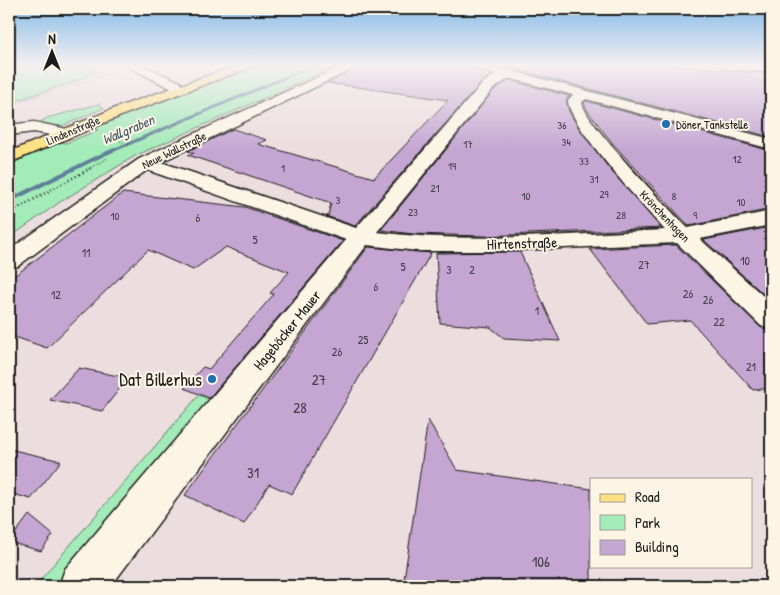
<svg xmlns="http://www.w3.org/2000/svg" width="780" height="595" font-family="'Patrick Hand',sans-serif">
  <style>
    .green { fill: #a3ebb8; stroke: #60846a }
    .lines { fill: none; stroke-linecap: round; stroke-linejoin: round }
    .stream { fill: #5e8097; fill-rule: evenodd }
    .building { fill: #c5a6d2; stroke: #1c1c1c }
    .street-casing { stroke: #1c1c1c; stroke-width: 3 }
    .primary-casing { stroke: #1c1c1c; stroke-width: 3 }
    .path-far2 { stroke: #1c1c1c; stroke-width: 1; stroke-dasharray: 0.5 2; stroke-linecap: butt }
    .path-far1 { stroke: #1c1c1c; stroke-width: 2; stroke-dasharray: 0.5 2.5; stroke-linecap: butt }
    .path { stroke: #1c1c1c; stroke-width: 2.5; stroke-dasharray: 1 3; stroke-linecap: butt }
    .street { fill: #fcf5e5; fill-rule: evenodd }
    .primary { fill: #fde080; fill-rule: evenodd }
    .poi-dot { fill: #1f6fb2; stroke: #fcf5e5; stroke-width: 2 }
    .labels { text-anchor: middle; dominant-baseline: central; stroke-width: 4; stroke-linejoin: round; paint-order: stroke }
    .far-number-label { font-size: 11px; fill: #463e4a }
    .far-poi-label { font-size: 12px; fill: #1c1c1c; stroke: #fcf5e5; text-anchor: start }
    .far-street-label { font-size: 12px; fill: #1c1c1c; stroke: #fcf5e5 }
    .number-label { font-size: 12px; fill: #463e4a }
    .far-water-label { font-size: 14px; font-style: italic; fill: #425664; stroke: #fcf5e5 }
    .street-label { font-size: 15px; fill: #1c1c1c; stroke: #fcf5e5 }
    .near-number-label { font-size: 15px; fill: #463e4a }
    .near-poi-label { font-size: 18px; fill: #1c1c1c; stroke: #fcf5e5; text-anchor: end }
  </style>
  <rect width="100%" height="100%" fill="#ecdddf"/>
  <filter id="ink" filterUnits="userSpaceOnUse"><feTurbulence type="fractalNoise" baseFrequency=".02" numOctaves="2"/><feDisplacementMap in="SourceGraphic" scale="10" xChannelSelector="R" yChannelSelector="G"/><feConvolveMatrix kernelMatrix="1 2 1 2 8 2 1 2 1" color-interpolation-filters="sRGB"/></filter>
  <g filter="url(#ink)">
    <!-- green -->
    <g class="green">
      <polygon points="9,65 88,65 98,68 82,79 9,103"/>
      <polygon points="261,65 337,65 135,156 60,202 9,238 9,165 58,142 66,143 98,130 90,128 159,101"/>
      <polygon points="99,104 104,108 62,126 37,124 47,118"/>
      <polygon points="199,395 213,401 61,586 35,586"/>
    </g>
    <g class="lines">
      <!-- stream -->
      <polygon class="stream" points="311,65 318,65 104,156 9,203 9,198 100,154"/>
    </g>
    <!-- building -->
    <g class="building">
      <polygon points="363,65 466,65 492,75 482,82 355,226 326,216 328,216 331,203 188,155 194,153 188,151 233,129 267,140 258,144 374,178 448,100 328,83"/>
      <polygon points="498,65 674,65 771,74 771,137"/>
      <polygon points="509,80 569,96 566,100 569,112 579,128 608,167 661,228 485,236 413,234 381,230 494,90"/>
      <polygon points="586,101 771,151 771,209 689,226 613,144 588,111 584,103"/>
      <polygon points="123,193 245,207 343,241 209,398 184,388 203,367 209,369 274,294 270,293 289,272 226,247 193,270 148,250 47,348 9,335 9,280"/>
      <polygon points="771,227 771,301 704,240"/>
      <polygon points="676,245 760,327 771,331 771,388 753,390 690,320 647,324 590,249"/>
      <polygon points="368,247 431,253 292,494 269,484 244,524 185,495"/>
      <polygon points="520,252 560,341 504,338 490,327 440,323 436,253"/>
      <polygon points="79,368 128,378 102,411 50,400"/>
      <polygon points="428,420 457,470 591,489 591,586 403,586"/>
      <polygon points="9,449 61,461 31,499 9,493"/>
      <polygon points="29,515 53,535 41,551 9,542"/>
    </g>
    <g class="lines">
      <defs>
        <g id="street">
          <polygon points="125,65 142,65 180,82 182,85 180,88 170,88"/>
          <path d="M344 65H361L161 162 356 228 483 83 496 74 468 65H489L771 139V149L586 99 582 102C583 121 670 210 688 228L771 211V225L700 239 771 303V329L761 326 677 243 495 251H417L367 245 111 586H59L65 569 346 240 147 170 18 266 9 269V250L139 159ZM509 78 573 95 568 100C567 123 646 209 665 230 569 234 472 244 377 232L493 89Z"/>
          <polygon points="722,65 771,65 771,72 728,69"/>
          <polygon points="34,122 72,130 74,133 72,136 66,138 34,132 9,135 9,125"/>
        </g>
        <polygon id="primary" points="238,65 257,65 128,113 9,163 9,152 118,107"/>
      </defs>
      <!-- street casing -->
      <use href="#street" class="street-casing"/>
      <!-- primary casing -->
      <use href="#primary" class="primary-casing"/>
      <!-- path-far2 -->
      <g class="path-far2">
        <polyline points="9,68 19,74 9,84"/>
        <polyline points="273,69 284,65"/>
        <polyline points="9,105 112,73"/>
      </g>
      <!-- path-far1 -->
      <g class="path-far1">
        <polyline points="115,138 129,146"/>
        <polyline points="88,169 108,158"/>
      </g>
      <!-- path -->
      <polyline class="path" points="9,213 91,168"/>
      <!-- street -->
      <use href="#street" class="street"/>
      <!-- primary -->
      <use href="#primary" class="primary"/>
    </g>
  </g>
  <!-- sky -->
  <linearGradient id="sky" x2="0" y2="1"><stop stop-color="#82bae8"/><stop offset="0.44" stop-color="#f6f0f1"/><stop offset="1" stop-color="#f6f0f1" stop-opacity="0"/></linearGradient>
  <rect width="780" height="149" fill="url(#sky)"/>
  <!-- markers -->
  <g class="poi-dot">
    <circle cx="666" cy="124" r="5"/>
    <circle cx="212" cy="379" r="5"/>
  </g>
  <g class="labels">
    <!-- far-number labels -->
    <g class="far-number-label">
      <text x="562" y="125">36</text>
      <text x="566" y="142">34</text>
      <text x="468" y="144">17</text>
      <text x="737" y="159">12</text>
      <text x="584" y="161">33</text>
      <text x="452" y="166">19</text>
      <text x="283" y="168">1</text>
      <text x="594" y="179">31</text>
      <text x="435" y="188">21</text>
      <text x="604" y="194">29</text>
      <text x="526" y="196">10</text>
      <text x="674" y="196">8</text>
      <text x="338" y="200">3</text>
      <text x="741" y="202">10</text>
      <text x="413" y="212">23</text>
      <text x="621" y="215">28</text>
      <text x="695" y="215">9</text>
      <text x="115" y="216">10</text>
    </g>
    <!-- far-poi labels -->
    <g class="far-poi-label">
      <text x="676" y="124">Döner Tankstelle</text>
    </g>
    <!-- far-street labels -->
    <g class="far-street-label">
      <text transform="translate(73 130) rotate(-23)">Lindenstraße</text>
      <text transform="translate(174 150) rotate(-26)">Neue Wallstraße</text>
      <text transform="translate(665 216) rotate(46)">Krönchenhagen</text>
    </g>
    <!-- number labels -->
    <g class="number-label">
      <text x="198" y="217">6</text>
      <text x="255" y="239">5</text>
      <text x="86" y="252">11</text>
      <text x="745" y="260">10</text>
      <text x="644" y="264">27</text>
      <text x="403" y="266">5</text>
      <text x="449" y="269">3</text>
      <text x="472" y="269">2</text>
      <text x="376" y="286">6</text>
      <text x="688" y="293">26</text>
      <text x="56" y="294">12</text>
      <text x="708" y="299">26</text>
      <text x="537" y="310">1</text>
      <text x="719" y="321">22</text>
      <text x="363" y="339">25</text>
      <text x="337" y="351">26</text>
      <text x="751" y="366">21</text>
    </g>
    <!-- far-water labels -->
    <g class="far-water-label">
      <text transform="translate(128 129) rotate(-23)">Wallgraben</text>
    </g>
    <!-- street labels -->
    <g class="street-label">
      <text transform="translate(522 243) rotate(-2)">Hirtenstraße</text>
      <text transform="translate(287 330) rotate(-51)">Hageböcker Mauer</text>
    </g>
    <!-- near-number labels -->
    <g class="near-number-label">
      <text x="319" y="379">27</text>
      <text x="300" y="407">28</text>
      <text x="253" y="472">31</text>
      <text x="541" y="561">106</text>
    </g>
    <!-- near-poi labels -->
    <g class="near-poi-label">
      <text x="202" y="379">Dat Billerhus</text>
    </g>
  </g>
  <!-- margin -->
  <rect width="780" height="595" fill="none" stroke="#fcf5e5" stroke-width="30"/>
  <rect x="15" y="15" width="750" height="565" fill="none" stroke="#1c1c1c" stroke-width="2" filter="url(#ink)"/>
  <!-- legend -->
  <rect x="590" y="478" width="162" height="90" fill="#fcf5e5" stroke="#a29e95"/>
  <rect x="600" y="494" width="25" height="8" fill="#fde080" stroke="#a29e95"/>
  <text x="635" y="502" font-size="15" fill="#1c1c1c">Road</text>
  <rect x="600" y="515" width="25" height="15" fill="#a3ebb8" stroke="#a29e95"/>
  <text x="635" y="528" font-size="15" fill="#1c1c1c">Park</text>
  <rect x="600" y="540" width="25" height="15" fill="#c5a6d2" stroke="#a29e95"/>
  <text x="635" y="552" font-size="15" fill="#1c1c1c">Building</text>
  <!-- north arrow -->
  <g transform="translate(52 52)" stroke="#fcf5e5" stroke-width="4" paint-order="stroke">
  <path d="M0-4L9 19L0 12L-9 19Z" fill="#1c1c1c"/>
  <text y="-8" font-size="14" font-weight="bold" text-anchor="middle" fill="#1c1c1c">N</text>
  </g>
</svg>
